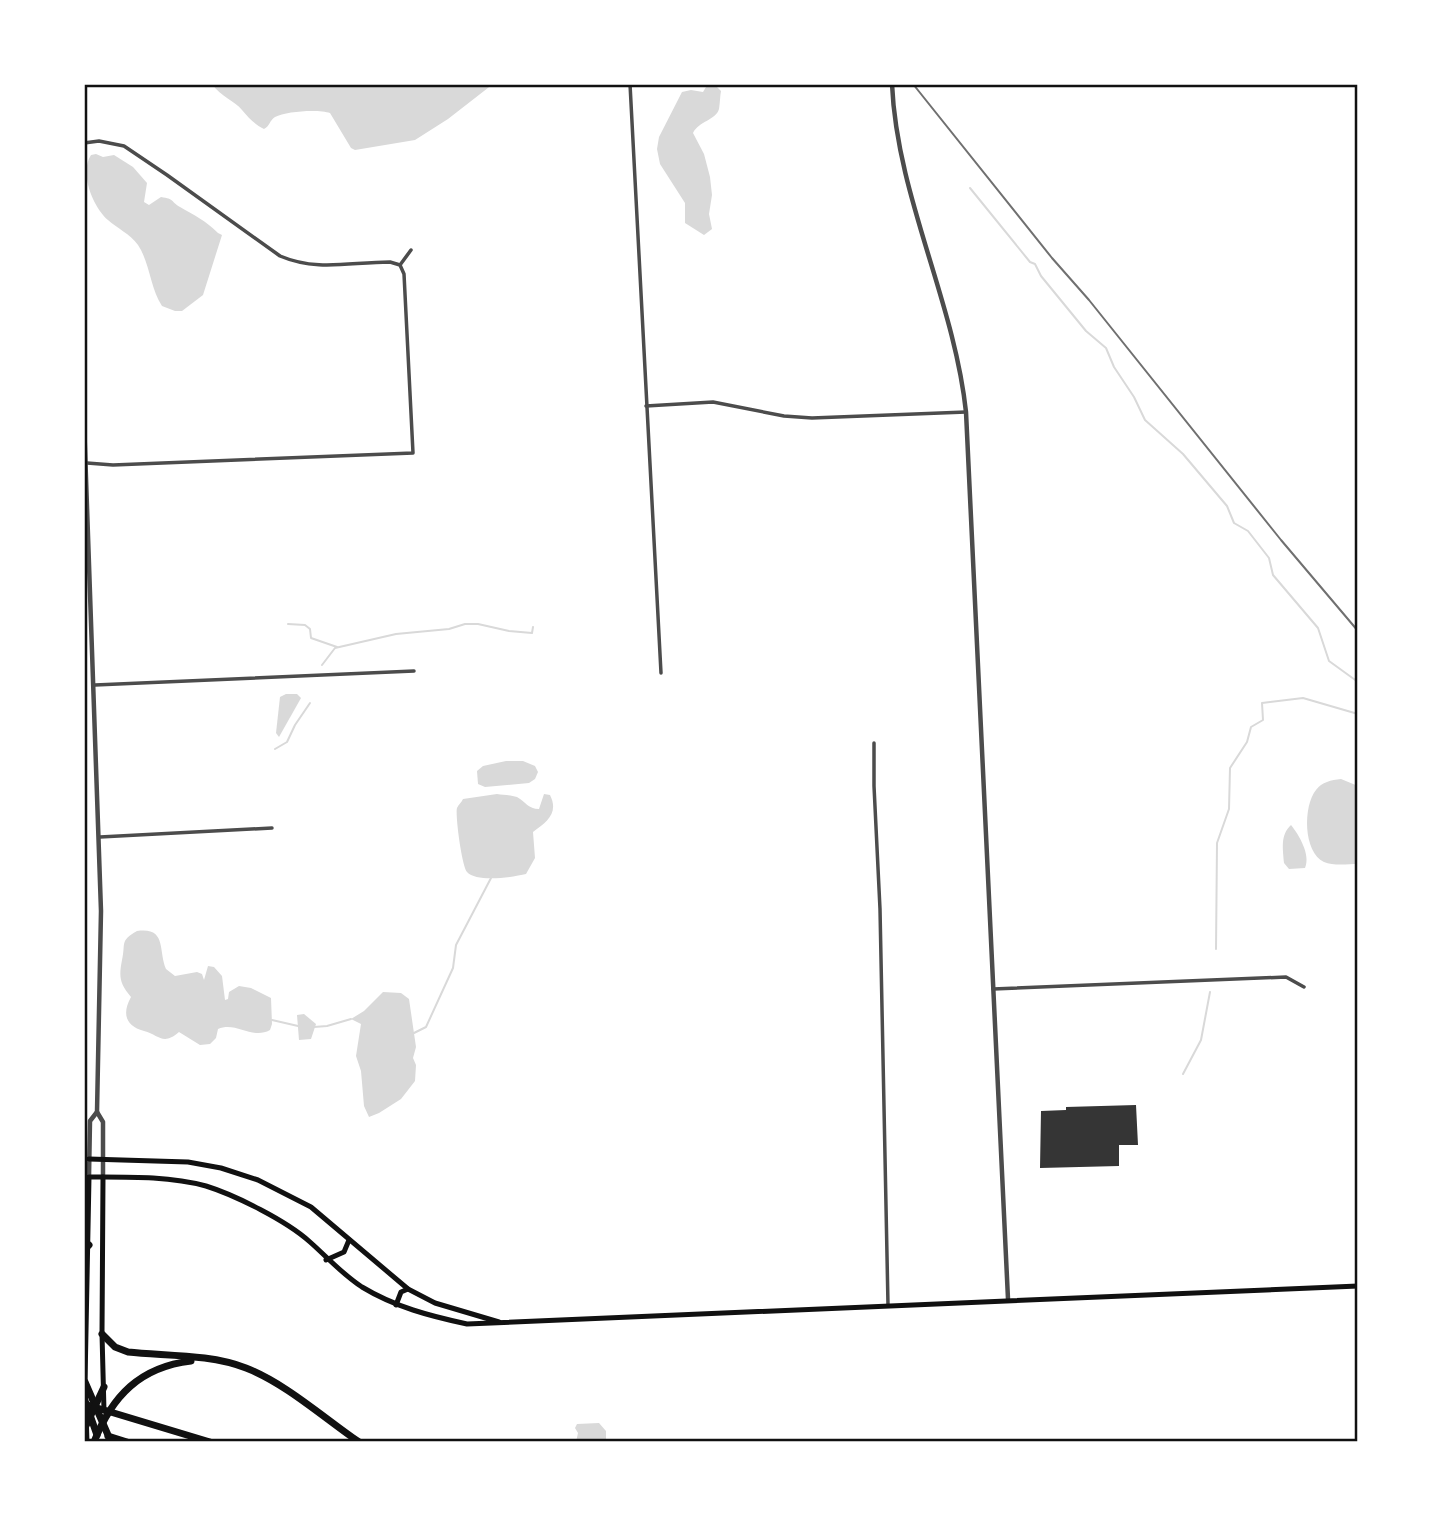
<svg xmlns="http://www.w3.org/2000/svg" width="1442" height="1526" font-family="'Open Sans',sans-serif">
  <style>
    .water { fill: #d9d9d9 }
    .lines { fill: none; stroke-linecap: round; stroke-linejoin: round }
    .stream { stroke: #d9d9d9; stroke-width: 2 }
    .building { fill: #353535 }
    .minor { stroke: #4c4c4c; stroke-width: 3.5 }
    .tertiary { stroke: #4c4c4c; stroke-width: 4.5 }
    .secondary { stroke: #111; stroke-width: 5 }
    .motorway { stroke: #111; stroke-width: 7 }
    .rail { stroke: #707070; stroke-width: 2 }
    .neatline { fill: none; stroke: #111; stroke-width: 2.5 }
  </style>
  <rect width="100%" height="100%" fill="#fff"/>
  <!-- water -->
  <g class="water">
    <path d="M212 84H493L448 119 415 140 355 150 351 148 330 113C319 109 286 111 275 117 269 121 270 126 264 129 254 124 249 118 242 110 235 101 221 97 212 84Z"/>
    <path d="M706 87H717L721 91C720 96 720 103 719 109 716 120 699 121 693 133L704 154 710 177 712 195 709 214 712 229 704 235 685 223V203L660 164 657 149 659 137 682 92 691 90 703 92Z"/>
    <path d="M96 154 103 157 114 155 133 167 147 183 144 202 149 205 161 197C175 199 170 201 180 207 194 215 206 221 218 233L222 235 203 295 182 311H175L162 306C150 288 150 263 138 245 130 234 117 228 108 220 93 207 79 173 91 155Z"/>
    <polygon points="286,694 297,694 301,698 279,737 276,733 280,697"/>
    <polygon points="506,761 523,761 535,766 538,772 535,779 529,783 485,787 478,784 477,771 483,766"/>
    <path d="M1341 779 1358 786V864C1348 864 1333 866 1324 862 1303 852 1303 806 1316 790 1322 782 1331 780 1341 779Z"/>
    <path d="M497 794C503 795 511 795 517 797 526 802 528 809 539 809L544 794 550 795C559 813 547 822 533 832L535 858 526 874C513 877 477 883 467 872 462 867 455 815 457 808 458 805 462 802 463 799Z"/>
    <path d="M1291 825C1299 835 1311 855 1305 868L1289 869 1284 863C1283 849 1280 835 1291 825Z"/>
    <path d="M137 931C167 927 158 950 166 969L175 976 197 972 202 974 204 980 208 966 214 967 222 976 225 1000 228 999 229 992 239 986 251 988 271 998 272 1024 270 1030C252 1040 236 1021 218 1029L216 1038 210 1044 200 1045 179 1032C163 1046 159 1035 144 1031 125 1026 122 1013 131 997 119 983 119 976 122 960 126 944 119 941 137 931Z"/>
    <polygon points="383,992 401,993 409,999 416,1047 413,1058 416,1065 415,1081 401,1099 379,1113 369,1117 364,1106 361,1071 356,1056 361,1024 351,1019 364,1011"/>
    <polygon points="304,1014 316,1024 311,1039 299,1040 297,1015"/>
    <polygon points="599,1423 606,1431 606,1442 576,1442 578,1433 575,1428 577,1424"/>
  </g>
  <g class="lines">
    <!-- stream -->
    <g class="stream">
      <polyline points="970,188 1030,262 1035,264 1041,276 1086,331 1106,348 1114,367 1134,397 1145,420 1183,454 1227,506 1234,523 1248,531 1269,558 1273,575 1318,628 1329,661 1358,682"/>
      <polyline points="288,624 305,625 310,629 311,638 337,647"/>
      <polyline points="322,665 335,648 396,634 449,629 465,624 478,624 509,631 532,633 533,627"/>
      <polyline points="275,749 287,742 295,725 310,703"/>
      <polyline points="1216,949 1217,843 1229,809 1230,768 1247,742 1251,727 1263,720 1262,703 1303,698 1358,714"/>
      <polyline points="272,1020 298,1026"/>
      <polyline points="314,1027 327,1026 351,1019"/>
      <polyline points="414,1033 426,1027 453,968 456,945 491,878"/>
      <polyline points="1183,1074 1201,1040 1210,992"/>
    </g>
  </g>
  <!-- building -->
  <polygon class="building" points="1136,1105 1138,1145 1119,1145 1119,1166 1040,1168 1041,1111 1066,1110 1066,1107"/>
  <g class="lines">
    <!-- minor -->
    <g class="minor">
      <polyline points="630,84 661,673"/>
      <path d="M84 143 99 141 124 146 167 175 280 256C318 272 350 262 390 262L400 265 404 274 413 453 113 465 87 463"/>
      <polyline points="400,265 411,250"/>
      <polyline points="646,406 713,402 784,416 812,418 966,412"/>
      <polyline points="95,685 414,671"/>
      <polyline points="874,743 874,786 880,909 888,1305"/>
      <polyline points="100,837 272,828"/>
      <polyline points="993,989 1286,977 1304,987"/>
    </g>
    <!-- tertiary -->
    <g class="tertiary">
      <path d="M892 84C897 197 954 300 966 412L1008 1299"/>
      <polyline points="84,420 101,911 97,1112 90,1121 89,1177"/>
      <polyline points="97,1112 103,1122 103,1177"/>
    </g>
    <!-- secondary -->
    <g class="secondary">
      <polyline points="89,1159 188,1162 221,1168 258,1180 311,1207 408,1289 435,1303 499,1322"/>
      <polyline points="103,1177 102,1334 104,1411"/>
      <polyline points="326,1260 344,1252 349,1240"/>
      <polyline points="396,1305 401,1292 408,1289"/>
      <path d="M87 1442 85 1382 89 1177C128 1177 169 1176 206 1186 235 1195 287 1221 310 1242 327 1257 342 1274 362 1287 395 1307 430 1316 467 1324L1358 1286"/>
    </g>
    <!-- motorway -->
    <g class="motorway">
      <polyline points="84,1250 89,1245"/>
      <path d="M102 1334 115 1347 128 1352C166 1356 210 1354 246 1368 285 1383 324 1418 359 1442"/>
      <polyline points="85,1382 111,1442"/>
      <polyline points="84,1398 97,1435"/>
      <polyline points="84,1404 210,1442"/>
      <polyline points="84,1430 104,1387"/>
      <polyline points="108,1436 127,1442"/>
      <path d="M94 1442C112 1396 140 1367 191 1361"/>
    </g>
    <!-- rail -->
    <polyline class="rail" points="913,84 1052,258 1089,300 1281,540 1358,631"/>
  </g>
  <!-- border -->
  <rect width="1442" height="1526" fill="none" stroke="#ffffff" stroke-width="172"/>
  <rect x="86" y="86" width="1270" height="1354" class="neatline"/>
</svg>
